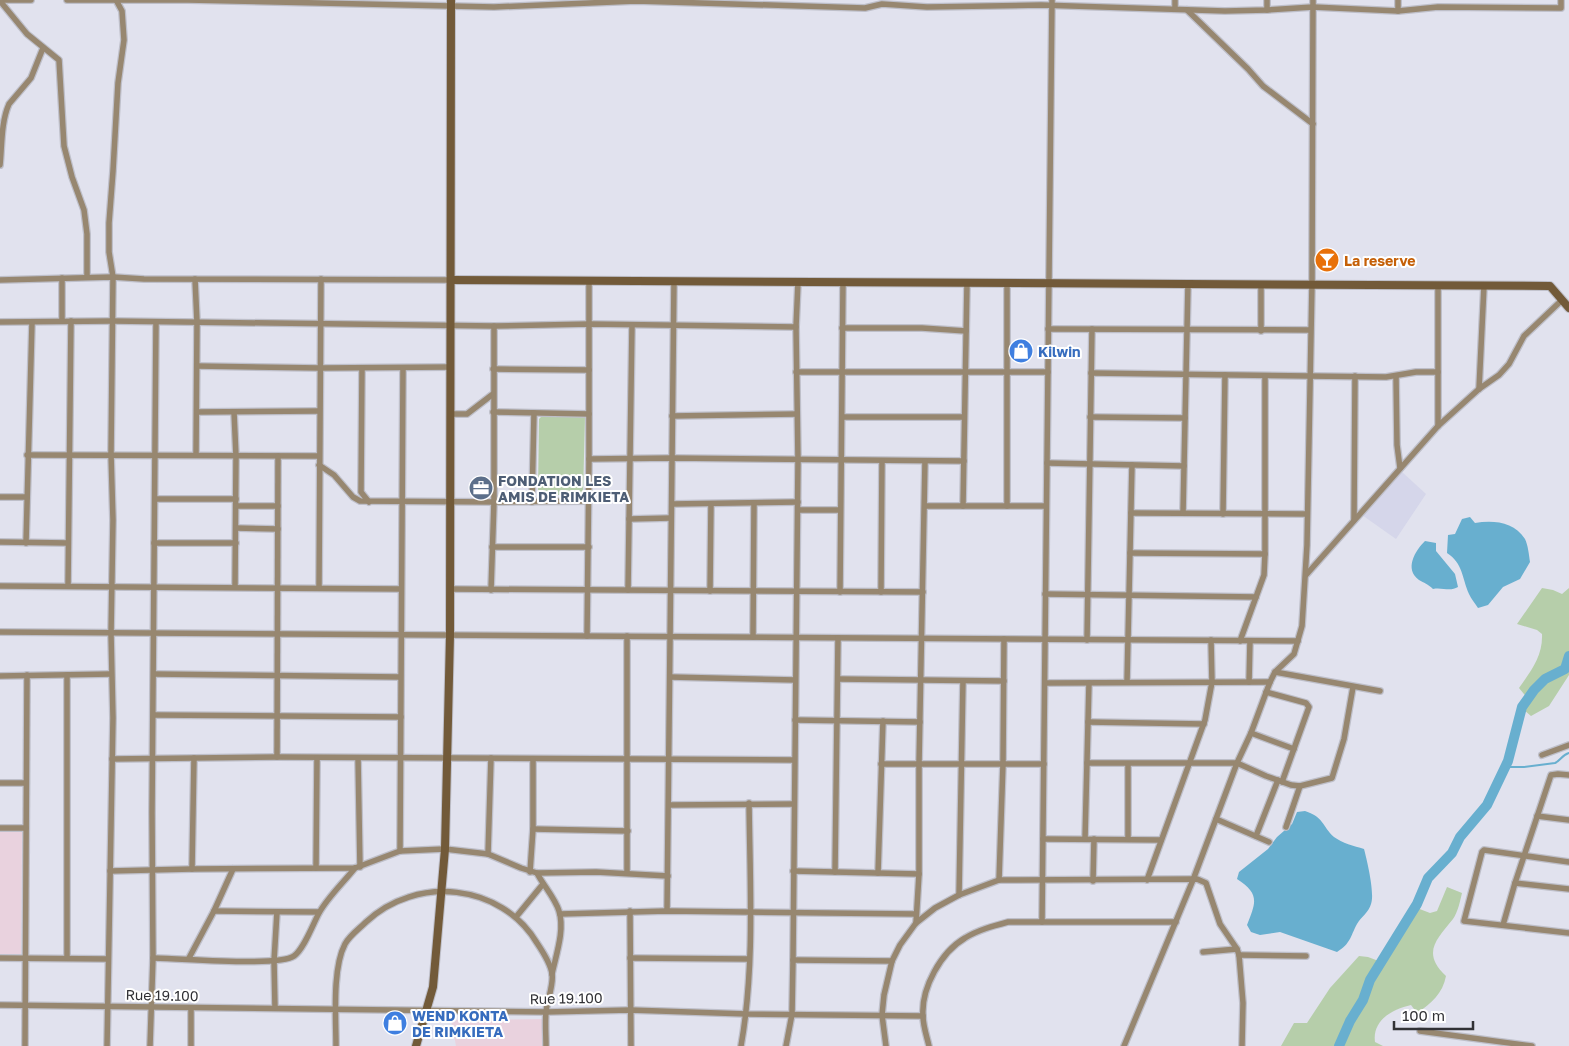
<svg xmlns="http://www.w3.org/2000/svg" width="1569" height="1046" font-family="'Golos Text',sans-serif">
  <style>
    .built { fill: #d5d6ea }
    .education { fill: #e9d2de }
    .green { fill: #b6ceaa }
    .water { fill: #68afcf }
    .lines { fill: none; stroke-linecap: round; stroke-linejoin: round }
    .stream { stroke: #68afcf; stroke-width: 2 }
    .river { stroke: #68afcf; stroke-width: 10 }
    .street-casing { stroke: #bebfc9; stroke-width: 8 }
    .secondary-casing { stroke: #bebfc9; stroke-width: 10 }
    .street { stroke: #978770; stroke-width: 5.5 }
    .secondary { stroke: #725a39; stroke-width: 8 }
    .labels { text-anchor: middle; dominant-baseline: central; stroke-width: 4; stroke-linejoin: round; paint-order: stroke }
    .food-label { font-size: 14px; font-weight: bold; fill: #c56008; stroke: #fff; text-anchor: start }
    .shop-label { font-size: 14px; font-weight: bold; fill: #366cbe; stroke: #fff; text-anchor: start }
    .service-label { font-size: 14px; font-weight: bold; fill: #4e5e75; stroke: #fff; text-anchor: start }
    .street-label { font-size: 14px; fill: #313135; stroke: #fff }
  </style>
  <rect width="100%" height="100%" fill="#e1e2ee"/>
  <!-- built -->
  <polygon class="built" points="1402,472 1426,494 1396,539 1362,515"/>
  <!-- education -->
  <g class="education">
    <polygon points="0,831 22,832 21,954 0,954"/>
    <polygon points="543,1019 542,1046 456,1046 451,1020"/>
  </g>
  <!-- green -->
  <g class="green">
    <polygon points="542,416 585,417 583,495 541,495 538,493 539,419"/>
    <path d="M1542 588 1553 590 1562 594 1569 588V675L1549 706 1531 716 1524 710 1529 700 1519 688C1531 671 1543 656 1542 634L1537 630 1517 624Z"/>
    <path d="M1447 887 1462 893C1460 901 1458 912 1453 919 1437 939 1421 953 1446 976 1443 993 1431 1004 1417 1013L1411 1005C1393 1009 1372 1020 1375 1042L1383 1046H1281L1294 1023H1307L1330 988 1359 956 1368 957 1384 963 1417 908 1430 913 1437 911Z"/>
  </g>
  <!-- water -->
  <g class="water">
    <path d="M1470 517 1475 523C1494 520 1514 522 1525 539 1528 545 1529 555 1530 562L1520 579 1503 587 1488 605 1478 608C1475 603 1471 599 1469 594 1462 578 1463 563 1447 553L1448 535 1455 534 1462 519Z"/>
    <path d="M1425 541 1436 543V551L1455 574 1458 587C1450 592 1442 587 1433 589 1428 584 1424 583 1419 580 1404 569 1415 551 1425 541Z"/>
    <path d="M1305 811C1324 817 1322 826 1334 837 1342 843 1354 846 1364 849 1367 860 1375 894 1371 904 1369 912 1361 917 1357 924 1350 937 1351 943 1337 952L1280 932 1260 935 1251 932 1247 925C1256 902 1260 894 1237 879L1239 872 1268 849 1277 837 1292 824 1297 812Z"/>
  </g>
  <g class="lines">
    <!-- stream -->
    <path class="stream" d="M1505 767H1524L1555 763C1560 761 1562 755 1569 753"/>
    <!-- river -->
    <polyline class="river" points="1339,1046 1350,1021 1363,1000 1370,980 1417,904 1428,878 1452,853 1460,837 1487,805 1508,761 1522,707 1534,690 1545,679 1565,669 1569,656"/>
    <defs>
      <g id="street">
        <polyline points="0,0 31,0"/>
        <polyline points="67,0 188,0 494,7 636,1 865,8 882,4 927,7 1041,5 1225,11 1267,10 1313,7 1398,11 1438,7 1561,8 1561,0"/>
        <polyline points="0,1 27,34 59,60 64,146 72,177 84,210 87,234 87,277"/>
        <polyline points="1175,9 1175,0"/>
        <polyline points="1187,10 1248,69 1263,86 1313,124"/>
        <polyline points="1267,10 1267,0"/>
        <polyline points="1398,11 1398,0"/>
        <path d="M0 165C2 145 1 122 9 104L31 78 43 48"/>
        <polyline points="195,279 197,322 196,455"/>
        <polyline points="0,280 113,277 144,279 451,280"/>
        <polyline points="62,321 62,278"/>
        <polyline points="0,322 113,321 494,326 590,324 796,327 798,282"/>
        <polyline points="842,328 922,328 966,331"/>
        <polyline points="1048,329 1310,330"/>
        <polyline points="1261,331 1261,284"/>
        <polyline points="197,366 320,368 451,367"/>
        <polyline points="362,368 361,492 369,502"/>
        <polyline points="493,369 589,370"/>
        <polyline points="796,372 1048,372"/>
        <polyline points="1091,373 1386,377 1416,372 1438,372"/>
        <polyline points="1396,376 1397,445 1400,468"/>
        <polyline points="1479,389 1484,286"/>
        <polyline points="197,412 319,411"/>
        <polyline points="234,412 236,456 235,587"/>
        <polyline points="493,412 589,414"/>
        <polyline points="451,414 467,414 493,394"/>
        <polyline points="672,416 797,414"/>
        <polyline points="842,417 964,417"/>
        <polyline points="1090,417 1185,418"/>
        <polyline points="1438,426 1438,285"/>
        <polyline points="27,455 319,456"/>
        <polyline points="589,459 672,458 964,461"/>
        <polyline points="1047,463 1184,466"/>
        <polyline points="319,465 334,475 353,497 360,501 494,502 588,501"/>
        <polyline points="0,497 27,497"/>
        <polyline points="155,499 236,499"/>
        <polyline points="532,502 534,413"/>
        <polyline points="672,504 798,502"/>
        <polyline points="236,506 278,506"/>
        <polyline points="925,506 1046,506"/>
        <polyline points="963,506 967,283"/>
        <polyline points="1007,506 1007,283"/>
        <polyline points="798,510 840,510"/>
        <polyline points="1131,513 1307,514"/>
        <polyline points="1183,513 1188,284"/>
        <polyline points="1223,514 1225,375"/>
        <polyline points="629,519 671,518"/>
        <polyline points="1354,520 1355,376"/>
        <polyline points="236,528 278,529"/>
        <polyline points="0,542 68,543"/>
        <polyline points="26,543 32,323"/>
        <polyline points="154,543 236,543"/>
        <polyline points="492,547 589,547"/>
        <polyline points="1130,553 1265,554"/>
        <polyline points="1306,575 1438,426 1479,389 1499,375 1509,364 1524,336 1562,300"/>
        <polyline points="0,586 401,589"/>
        <polyline points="68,586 71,321"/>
        <polyline points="319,588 321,279"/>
        <polyline points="450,589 923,592"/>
        <polyline points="491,590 494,502 494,326"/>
        <polyline points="628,590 632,326"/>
        <polyline points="710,591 711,504"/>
        <polyline points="840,592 843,282"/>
        <polyline points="881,592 882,461"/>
        <polyline points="1045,594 1256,597"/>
        <polyline points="0,632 1298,641"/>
        <polyline points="587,636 589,459 589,281"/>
        <polyline points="753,637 754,503"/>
        <polyline points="1087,640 1092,329"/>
        <polyline points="1240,641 1264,575 1265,554 1265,376"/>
        <polyline points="1275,672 1380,691"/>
        <polyline points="154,674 400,677"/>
        <polyline points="0,676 111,674"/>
        <polyline points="670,677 795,680"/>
        <polyline points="838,679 1004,681"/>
        <polyline points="1127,682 1132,465"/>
        <polyline points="1249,682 1250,641"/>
        <polyline points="1045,683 1270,682"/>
        <polyline points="1266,692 1306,703 1309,707 1282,782"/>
        <polyline points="154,715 401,717"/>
        <polyline points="795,720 920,722"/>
        <polyline points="1088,722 1204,724"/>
        <polyline points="1251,733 1294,749"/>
        <polyline points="1542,755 1569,745"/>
        <polyline points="277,757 278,456"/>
        <polyline points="358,758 360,867"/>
        <polyline points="112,759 277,757 794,760"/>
        <polyline points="1087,763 1237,763 1266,776 1291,785 1300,786 1332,778 1344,739 1353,687"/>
        <polyline points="881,764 1044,764"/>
        <polyline points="0,783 26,783"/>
        <polyline points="669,805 794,804"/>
        <polyline points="1537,816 1569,820"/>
        <polyline points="1216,819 1269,842"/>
        <polyline points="1286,827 1300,786"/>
        <polyline points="0,828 26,828"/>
        <polyline points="533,829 628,831"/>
        <polyline points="1256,836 1278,780"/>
        <polyline points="1043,839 1161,840"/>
        <polyline points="1085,839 1089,683"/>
        <polyline points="1128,839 1128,764"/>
        <polyline points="400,851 403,369"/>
        <polyline points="488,854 491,758"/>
        <polyline points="1569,862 1484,850 1482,852 1464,921 1569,933"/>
        <polyline points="316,868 317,758"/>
        <polyline points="192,869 194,758"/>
        <polyline points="110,871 192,869 355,868 400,851 445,849 488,854 521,868 537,873 596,872 668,876"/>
        <polyline points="793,871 919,874"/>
        <polyline points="530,872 533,829 533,759"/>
        <polyline points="835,872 838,638"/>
        <path d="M537 873C543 885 555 898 559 911 565 930 556 955 552 974"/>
        <polyline points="627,873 627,636"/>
        <polyline points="878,873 883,721"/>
        <polyline points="999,880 1003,764 1004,639"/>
        <polyline points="1147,880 1205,720 1212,682 1211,640"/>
        <polyline points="1093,881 1094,839"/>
        <polyline points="1515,883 1569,889"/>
        <polyline points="959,895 963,681"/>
        <polyline points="214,911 319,912"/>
        <polyline points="630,911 631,1046"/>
        <polyline points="667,911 674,281"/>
        <polyline points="560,914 667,911 916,914"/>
        <polyline points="516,917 543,884"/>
        <polyline points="1042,922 1052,0"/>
        <polyline points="916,923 919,874 919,764 925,461"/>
        <polyline points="1503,925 1515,883 1551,775 1558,774 1569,775"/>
        <polyline points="1203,952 1237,949"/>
        <polyline points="1239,955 1306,956"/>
        <polyline points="0,958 108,959"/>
        <polyline points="67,958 67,675"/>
        <path d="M153 958C177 958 279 967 294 956 304 949 313 924 319 913 328 897 343 883 355 868"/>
        <polyline points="189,958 214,911 233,869"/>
        <polyline points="630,958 749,959"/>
        <polyline points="793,960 892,961"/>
        <polyline points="0,1005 546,1012 630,1010 747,1014 923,1016"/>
        <polyline points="191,1008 191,1046"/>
        <polyline points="275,1008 274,961 277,912"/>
        <polyline points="1420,1031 1532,1046"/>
        <polyline points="25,1046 27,675"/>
        <polyline points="107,1046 113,718 111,634 113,520 111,454 113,277 109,252 109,223 113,171 118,83 124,40 122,11 116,0"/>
        <polyline points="150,1046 153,958 152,813 156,322"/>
        <path d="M336 1046C336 1018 332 969 345 944 350 935 359 929 366 922 416 875 501 883 537 943 543 952 551 964 552 974 554 984 547 1001 546 1012 545 1023 546 1035 546 1046"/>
        <path d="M741 1046C755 967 750 883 749 803"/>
        <polyline points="786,1046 792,1014 793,960 798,460 796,327"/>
        <polyline points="886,1046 882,1015 884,995 892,961 900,945 916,923 935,908 959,895 999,880 1197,879 1206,883 1220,924 1237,949 1239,955 1243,1003 1242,1046"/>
        <path d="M929 1046C927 1037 923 1026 923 1016 921 988 941 952 965 938 978 930 993 926 1008 922H1176"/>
        <polyline points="1124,1046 1193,880 1237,763 1251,733 1270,682 1275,672 1294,654 1302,626 1307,545 1312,284 1313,0"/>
      </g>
      <g id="secondary">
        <polyline points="451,280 1550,286 1569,308"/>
        <polyline points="416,1046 433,987 445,849 450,635 451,0"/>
      </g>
    </defs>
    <!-- street casing -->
    <use href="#street" class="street-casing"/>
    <!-- secondary casing -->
    <use href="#secondary" class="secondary-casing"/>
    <!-- street -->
    <use href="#street" class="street"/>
    <!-- secondary -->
    <use href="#secondary" class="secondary"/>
  </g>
  <!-- icons -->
  <defs>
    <symbol id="bar-disc" viewBox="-11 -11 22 22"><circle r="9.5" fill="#e8710a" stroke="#fff"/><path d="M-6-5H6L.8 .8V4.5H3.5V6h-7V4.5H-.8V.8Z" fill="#fff"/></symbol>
    <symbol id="shop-disc" viewBox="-11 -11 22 22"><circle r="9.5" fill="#3f7fe0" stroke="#fff"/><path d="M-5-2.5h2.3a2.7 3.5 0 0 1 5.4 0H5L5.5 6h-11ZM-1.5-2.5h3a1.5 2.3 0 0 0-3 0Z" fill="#fff"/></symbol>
    <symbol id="office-disc" viewBox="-11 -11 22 22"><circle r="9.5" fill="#5c6f8a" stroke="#fff"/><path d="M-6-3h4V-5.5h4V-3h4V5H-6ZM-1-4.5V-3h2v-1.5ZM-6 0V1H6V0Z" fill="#fff"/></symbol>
  </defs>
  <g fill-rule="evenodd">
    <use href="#bar-disc" x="1313" y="246" width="28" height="28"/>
    <use href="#shop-disc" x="1007" y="337" width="28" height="28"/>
    <use href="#office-disc" x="467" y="474" width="28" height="28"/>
    <use href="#shop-disc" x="381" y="1009" width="28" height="28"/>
  </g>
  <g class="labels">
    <!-- food labels -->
    <g class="food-label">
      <text x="1344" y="260">La reserve</text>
    </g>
    <!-- shop labels -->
    <g class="shop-label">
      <text x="1038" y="351">Kilwin</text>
      <text x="412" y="1015">WEND KONTA<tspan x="412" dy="16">DE RIMKIETA</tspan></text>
    </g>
    <!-- service labels -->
    <g class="service-label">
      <text x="498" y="480">FONDATION LES<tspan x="498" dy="16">AMIS DE RIMKIETA</tspan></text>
    </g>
    <!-- street labels -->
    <g class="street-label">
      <text transform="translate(162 995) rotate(1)">Rue 19.100</text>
      <text transform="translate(566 998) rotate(-1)">Rue 19.100</text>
    </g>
  </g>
  <!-- scale -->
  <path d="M1394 1021v8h79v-8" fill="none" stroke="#313135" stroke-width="2.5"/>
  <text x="1402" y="1021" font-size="15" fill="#313135" stroke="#ffffff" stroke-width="4" paint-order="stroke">100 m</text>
</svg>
